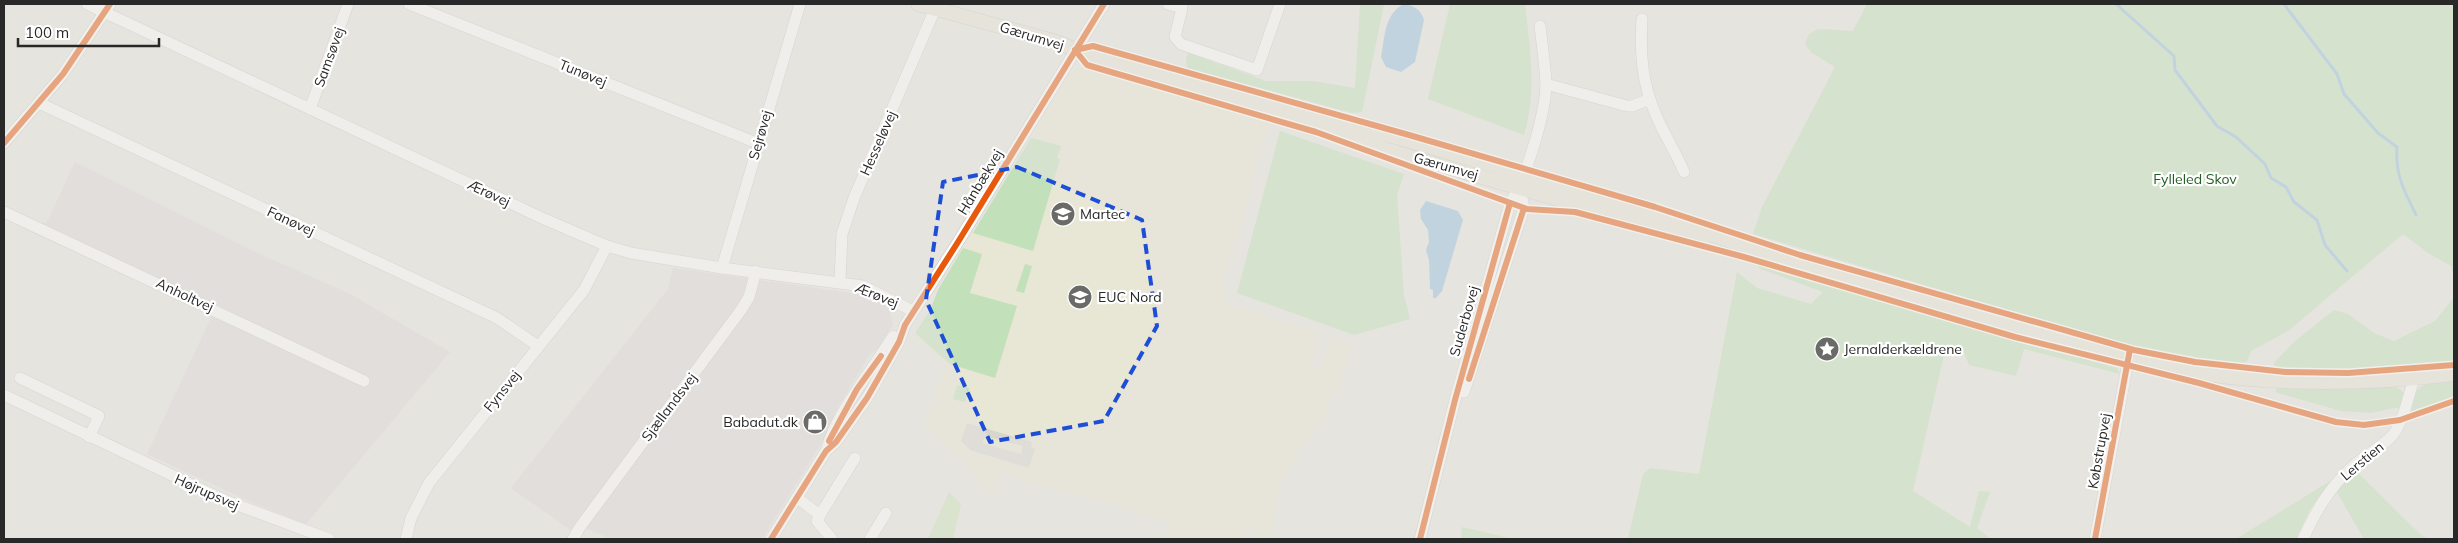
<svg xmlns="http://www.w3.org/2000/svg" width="2458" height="543" font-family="Mulish,sans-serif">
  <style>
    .industrial { fill: #dbd8d9 }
    .education { fill: #e8e6d4 }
    .green { fill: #c2e0ba }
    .pitch { fill: #cae3b8 }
    .plaza { fill: #d6d5ce; fill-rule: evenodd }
    .water { fill: #98bfe2 }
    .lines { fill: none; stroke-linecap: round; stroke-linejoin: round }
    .stream { stroke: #98bfe2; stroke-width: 3 }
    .minor-casing { stroke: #c4c3c3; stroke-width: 12 }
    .major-casing { stroke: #c3c2c0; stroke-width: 15 }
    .minor { stroke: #fbfbfa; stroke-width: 11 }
    .major { stroke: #e4e3d4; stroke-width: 14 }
    .cycleway-casing { stroke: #fff; stroke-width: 9 }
    .cycleway { stroke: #e8590c; stroke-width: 6 }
    .marked { fill: none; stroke: #1d4ed8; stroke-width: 4; stroke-dasharray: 10 6; stroke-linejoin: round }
    .labels { text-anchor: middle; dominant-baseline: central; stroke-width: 4.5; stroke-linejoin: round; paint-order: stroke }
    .street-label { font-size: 14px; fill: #282828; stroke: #fff }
    .park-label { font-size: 14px; fill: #1f5e20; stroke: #fff }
    .poi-label { font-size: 14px; fill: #282828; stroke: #fff; text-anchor: start }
  </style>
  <rect width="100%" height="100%" fill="#e6e4de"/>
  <!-- industrial -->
  <g class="industrial">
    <polygon points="75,162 255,252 350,294 450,352 306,524 251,502 147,454 212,316 23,228 47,222"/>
    <polygon points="673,268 859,294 888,305 893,324 878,349 870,354 835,412 830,429 762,539 611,539 588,529 569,529 511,488 668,289"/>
  </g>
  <!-- education -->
  <polygon class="education" points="1086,67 1270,122 1227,269 1224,287 1227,305 1320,333 1310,365 1313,368 1317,369 1324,364 1330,342 1336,337 1352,343 1337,391 1333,392 1327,414 1301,447 1277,491 1273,526 1275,539 1255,539 1253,532 1247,527 1242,539 1164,539 1169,522 1001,473 995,493 986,494 980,489 982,482 922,419 931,412 946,363 914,335 930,311 938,290 1072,71"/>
  <!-- green -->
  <g class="green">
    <polygon points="1360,4 1384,4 1362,112 1352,113 1187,68 1186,57 1189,53 1266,81 1312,81 1355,88"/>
    <path d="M1450 4H1525C1530 49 1537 90 1524 135L1428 99Z"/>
    <polygon points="1867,4 2454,4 2454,276 2451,266 2428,253 2403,234 2288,331 2251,351 2247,361 2240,364 2135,348 1753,234 1762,207 1835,67 1812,53 1805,44 1809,34 1818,29 1853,31"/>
    <polygon points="1280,131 1404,174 1397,195 1404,295 1410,319 1354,335 1237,293"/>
    <polygon points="1031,138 1061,146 1057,158 1060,159 1033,251 973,233"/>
    <polygon points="963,248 982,254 970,293 1017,306 995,378 950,364 915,333 930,311 938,290"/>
    <polygon points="1754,262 1862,296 2117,368 2120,374 2024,349 2016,376 1969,365 1963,350 1946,346 1913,491 1970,527 1979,491 1990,492 1977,528 1991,539 1628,539 1643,474 1650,468 1699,474 1737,272 1757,288 1811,304 1823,292 1761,269"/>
    <polygon points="1025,264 1032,266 1024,293 1016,291"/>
    <polygon points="2454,297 2454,361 2335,370 2275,368 2274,363 2295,341 2334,310 2348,314 2374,333 2394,341 2435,321"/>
    <path d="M2454 380V398L2405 415C2419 382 2419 384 2454 380Z"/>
    <polygon points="957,385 969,388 965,402 953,399"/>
    <polygon points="2395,386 2403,392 2405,397 2400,407 2370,413 2341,411 2275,392 2277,388"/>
    <polygon points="2356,471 2421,535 2429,539 2364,539 2335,489"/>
    <polygon points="2330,481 2309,511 2296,539 2236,539"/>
    <polygon points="1462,527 1509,538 1508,539 1461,539"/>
  </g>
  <!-- pitch -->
  <polygon class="pitch" points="949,492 961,504 953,539 928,539"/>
  <!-- plaza -->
  <path class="plaza" d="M967 423 1032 442 1031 448 1035 449 1029 468 970 450 961 441ZM985 436 1023 446 1021 454 982 443Z"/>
  <!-- water -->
  <g class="water">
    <path d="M1404 4C1414 6 1421 9 1424 20L1415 62 1401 72 1386 67 1381 57C1385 37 1384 14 1404 4Z"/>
    <polygon points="1426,201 1458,211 1463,220 1442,291 1436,298 1433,298 1433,290 1430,289 1429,260 1426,250 1429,242 1428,230 1421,219 1420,210"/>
  </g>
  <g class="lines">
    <!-- stream -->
    <g class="stream">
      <polyline points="2116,4 2174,56 2175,70 2217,126 2236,137 2265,164 2271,178 2286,187 2294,202 2317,220 2325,245 2347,271"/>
      <path d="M2284 4 2337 74 2344 94 2378 133 2397 147C2395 175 2404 190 2416 215"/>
    </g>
    <defs>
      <g id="minor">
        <polyline points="87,4 542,218 607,246 631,253 722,268 863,286 913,311"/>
        <polyline points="409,4 757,143"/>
        <polyline points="1168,4 1182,8 1175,37 1181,44 1257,70 1280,4"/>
        <path d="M1642 19C1640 53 1642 84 1656 115 1664 135 1676 152 1684 172"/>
        <polyline points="1546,84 1627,106 1632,106 1650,99"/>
        <polyline points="39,103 497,318 538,346"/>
        <polyline points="310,109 348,4"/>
        <polyline points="4,143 63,74 110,4"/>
        <polyline points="4,212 364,381"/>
        <polyline points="722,268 800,4"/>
        <polyline points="840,282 842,234 854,198 935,9"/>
        <polyline points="20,378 99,416 89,437"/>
        <polyline points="1464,392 1524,208 1520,188"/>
        <polyline points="4,395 224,500 329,539"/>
        <path d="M827 449C835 414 874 368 893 336"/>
        <polyline points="797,498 820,515 817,521 832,539"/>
        <polyline points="820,515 855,458"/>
        <polyline points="406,539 411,518 429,483 584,290 607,246"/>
        <polyline points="573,539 580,527 741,310 749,297 756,271"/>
        <polyline points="771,539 826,451 836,442 867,398 899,342 905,325 958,242 1104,4"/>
        <polyline points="870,539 886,513"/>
        <path d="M1420 539 1455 400 1510 203C1526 178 1546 113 1546 83 1545 64 1542 44 1540 26"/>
        <polyline points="2095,539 2127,367"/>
        <path d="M2303 539C2316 511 2329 488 2352 467 2364 456 2380 448 2392 436 2404 422 2408 396 2414 379"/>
      </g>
      <g id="major">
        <path d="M918 4 1057 42 1093 57 1289 113C1358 144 1433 163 1506 184 1572 203 1638 223 1704 239"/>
        <path d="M1289 113 1319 116 1417 143 1647 212 1747 247 2106 353C2137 360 2168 368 2199 373 2284 386 2370 384 2454 374"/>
      </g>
    </defs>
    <!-- minor casing -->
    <use href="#minor" class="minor-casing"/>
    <!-- major casing -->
    <use href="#major" class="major-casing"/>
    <!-- minor -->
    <use href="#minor" class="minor"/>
    <!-- major -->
    <use href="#major" class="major"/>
    <defs>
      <g id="cycleway">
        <polyline points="1075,50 1087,65 1316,132 1527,209 1575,212 1744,257 2015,337 2199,383 2336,422 2364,425 2400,420 2454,401"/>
        <polyline points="1075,50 1093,46 1100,48 1409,135 1655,207 1800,255 2134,350 2195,362 2285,372 2348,373 2454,365"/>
        <polyline points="4,143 63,74 110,4"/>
        <polyline points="1469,379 1524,208"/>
        <polyline points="829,441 857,389 881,356"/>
        <polyline points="771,539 826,451 836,442 867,398 899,342 905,325 958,242 1104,4"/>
        <polyline points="1420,539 1455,400 1510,203"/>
        <polyline points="2095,539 2130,349"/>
      </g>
    </defs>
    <!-- cycleway casing -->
    <use href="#cycleway" class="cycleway-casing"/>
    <!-- cycleway -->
    <use href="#cycleway" class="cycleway"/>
  </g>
  <!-- marked area -->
  <path d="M0 0H2458V543H0ZM1017 167 1142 220 1157 326 1104 421 990 442 926 300 943 182Z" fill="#e6e4de" fill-opacity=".55" fill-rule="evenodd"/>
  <path class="marked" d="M1017 167 1142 220 1157 326 1104 421 990 442 926 300 943 182Z"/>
  <!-- icons -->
  <defs>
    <symbol id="university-disc" viewBox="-11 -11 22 22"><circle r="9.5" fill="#6a6a68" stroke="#fff"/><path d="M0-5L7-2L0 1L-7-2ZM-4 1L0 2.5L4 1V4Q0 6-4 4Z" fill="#fff"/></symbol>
    <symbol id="sight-disc" viewBox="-11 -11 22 22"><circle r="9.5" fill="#6a6a68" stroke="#fff"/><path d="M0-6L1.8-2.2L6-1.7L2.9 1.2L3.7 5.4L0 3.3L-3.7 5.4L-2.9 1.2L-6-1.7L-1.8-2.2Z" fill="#fff"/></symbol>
    <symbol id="shop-disc" viewBox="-11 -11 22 22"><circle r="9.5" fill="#6a6a68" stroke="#fff"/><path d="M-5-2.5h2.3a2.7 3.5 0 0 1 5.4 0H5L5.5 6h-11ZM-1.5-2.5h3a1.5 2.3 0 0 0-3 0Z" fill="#fff"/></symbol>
  </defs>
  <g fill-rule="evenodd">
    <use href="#university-disc" x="1049" y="200" width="28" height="28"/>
    <use href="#university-disc" x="1066" y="283" width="28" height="28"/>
    <use href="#sight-disc" x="1813" y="335" width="28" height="28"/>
    <use href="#shop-disc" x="801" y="408" width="28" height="28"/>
  </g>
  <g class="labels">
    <!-- street labels -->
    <g class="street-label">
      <text transform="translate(1032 36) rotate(17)">Gærumvej</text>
      <text transform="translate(329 57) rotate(-70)">Samsøvej</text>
      <text transform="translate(583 73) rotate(22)">Tunøvej</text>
      <text transform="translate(760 135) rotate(-74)">Sejrøvej</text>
      <text transform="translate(878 143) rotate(-66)">Hesseløvej</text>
      <text transform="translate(1446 166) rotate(16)">Gærumvej</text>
      <text transform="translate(980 182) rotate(-59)">Hånbækvej</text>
      <text transform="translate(489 193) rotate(25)">Ærøvej</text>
      <text transform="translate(291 221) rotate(25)">Fanøvej</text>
      <text transform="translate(185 295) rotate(25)">Anholtvej</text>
      <text transform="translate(877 295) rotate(22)">Ærøvej</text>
      <text transform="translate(1464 321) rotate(-74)">Suderbovej</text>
      <text transform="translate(502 391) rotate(-51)">Fynsvej</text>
      <text transform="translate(669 407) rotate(-53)">Sjællandsvej</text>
      <text transform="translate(2099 451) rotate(-80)">Købstrupvej</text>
      <text transform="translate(2362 461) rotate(-40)">Lerstien</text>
      <text transform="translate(207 492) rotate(24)">Højrupsvej</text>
    </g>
    <!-- park labels -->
    <g class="park-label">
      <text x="2195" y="179">Fylleled Skov</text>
    </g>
    <!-- poi labels -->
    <g class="poi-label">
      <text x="1080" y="214">Martec</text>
      <text x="1098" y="297">EUC Nord</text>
      <text x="1844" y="349">Jernalderkældrene</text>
      <text x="798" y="422" text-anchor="end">Babadut.dk</text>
    </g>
  </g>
  <!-- border -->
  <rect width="2458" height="543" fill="none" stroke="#282828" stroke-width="10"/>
  <!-- scale -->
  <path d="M18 38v8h141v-8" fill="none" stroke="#282828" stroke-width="2.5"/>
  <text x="25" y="38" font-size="15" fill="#282828" stroke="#ffffff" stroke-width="4" paint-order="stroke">100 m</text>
</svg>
